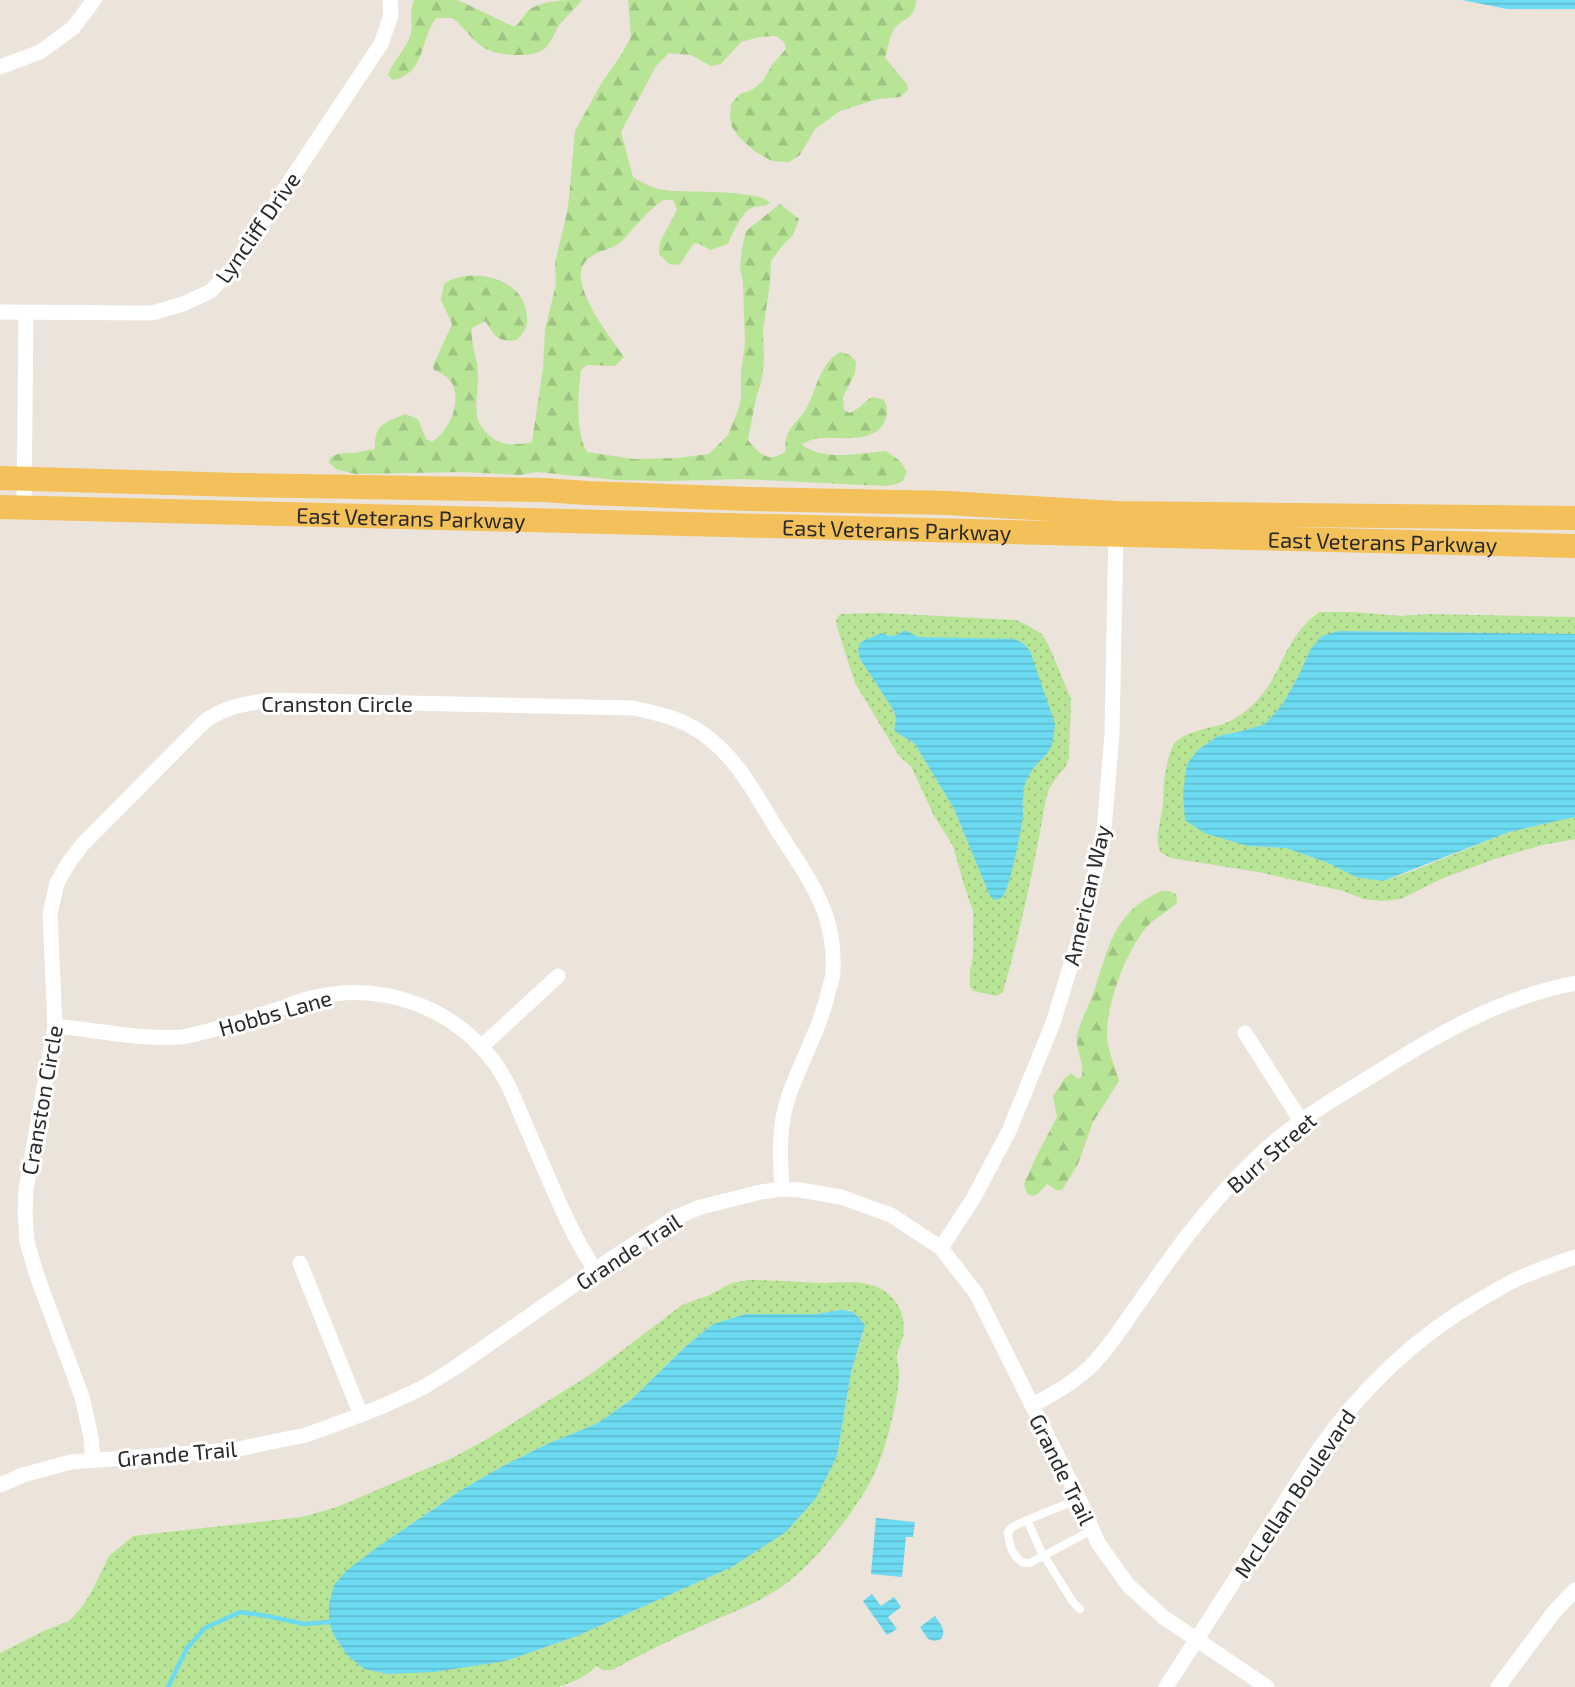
<svg xmlns="http://www.w3.org/2000/svg" width="1575" height="1687" font-family="'Exo 2',sans-serif">
  <style>
    .grass { fill: url(#grass-dots); fill-rule: evenodd }
    .forest { fill: url(#forest-firs) }
    .water { fill: url(#water-rules) }
    .lines { fill: none; stroke-linecap: round; stroke-linejoin: round }
    .stream { stroke: #6cdaf0; stroke-width: 4.5 }
    .service { stroke: #fff; stroke-width: 8 }
    .minor { stroke: #fff; stroke-width: 15 }
    .primary { stroke: #f3c059; stroke-width: 24 }
    .labels { text-anchor: middle; dominant-baseline: central; stroke-width: 6; stroke-linejoin: round; paint-order: stroke }
    .street-label { font-size: 22px; fill: #292929; stroke: #fff }
  </style>
  <defs>
    <pattern id="grass-dots" width="8" height="8" patternUnits="userSpaceOnUse" patternTransform="scale(1.5)"><rect width="8" height="8" fill="#b8e496"/><path d="M2 2h.1M6 6h.1" fill="none" stroke="#9ec481" stroke-width="1.8" stroke-linecap="round"/></pattern>
    <pattern id="forest-firs" width="22" height="20" patternUnits="userSpaceOnUse" patternTransform="scale(1.5)"><rect width="22" height="20" fill="#b8e496"/><path d="M5 1l3.5 6h-7zM16 11l3.5 6h-7z" fill="#9ec481"/></pattern>
    <pattern id="water-rules" width="6" height="5" patternUnits="userSpaceOnUse" patternTransform="scale(1.5)"><rect width="6" height="5" fill="#6cdaf0"/><path d="M0 2.5h6" fill="none" stroke="#5ebbce"/></pattern>
  </defs>
  <rect width="100%" height="100%" fill="#ece3db"/>
  <!-- grass -->
  <g class="grass">
    <path d="M1320 612H1352L1402 616 1428 614 1575 617V634L1339 631 1310 650 1299 675 1282 705 1265 724 1242 731 1218 736 1198 750 1187 764 1248 846 1286 848 1328 863 1356 877 1383 881 1410 872 1509 832 1575 817V839L1542 845 1492 860 1441 879 1401 899 1382 901 1363 899 1343 891 1258 872 1171 858 1160 852C1154 835 1162 820 1163 803 1164 782 1164 773 1170 753 1171 751 1172 747 1173 745 1182 732 1210 728 1223 724 1236 720 1252 707 1260 697 1284 669 1286 634 1320 612Z"/>
    <path d="M882 613 1016 620 1027 625 1042 634 1049 646 1071 699 1069 758 1065 768 1056 778 1049 789 1046 798C1035 864 1021 928 1003 992L997 996 974 991 970 987V970L973 956V911L964 885 953 846 933 814 911 766 899 756 855 683 837 627 836 621 840 614ZM882 633 889 636 910 634 918 637 950 638 1046 755 1035 765 1027 777 1022 795 1023 817 1008 884 1004 895 990 896 954 809 915 744C908 738 898 735 894 730L896 719 894 711 860 659Z"/>
    <path d="M748 1280C772 1280 796 1282 821 1283 842 1283 864 1279 883 1290 900 1301 906 1318 903 1337 902 1343 898 1348 897 1354 896 1361 900 1369 899 1377 897 1403 888 1441 878 1465 865 1499 822 1554 794 1577 768 1600 737 1610 706 1624 674 1638 642 1654 612 1670H603L596 1666C585 1678 573 1682 558 1687H0V1653L46 1630 69 1621 81 1608 91 1593 109 1556 133 1536 302 1517 337 1507 452 1458 484 1441 591 1374 682 1305 710 1295 732 1283ZM840 1310H850L863 1334 851 1372 837 1456 786 1532 732 1567 577 1636 506 1661 388 1674 364 1669 347 1655 333 1634 329 1622 379 1546 463 1489 501 1467 547 1444 598 1423 632 1399 685 1347 713 1324 746 1314H816Z"/>
  </g>
  <!-- forest -->
  <g class="forest">
    <path d="M414 0H458L514 27C521 23 524 14 530 9 546 0 563 0 582 0 575 8 567 16 560 24 554 32 551 46 541 51 534 55 522 55 514 55 477 53 477 40 453 18H436C419 41 426 73 393 80L388 75C393 60 407 49 411 33 413 22 409 11 414 0Z"/>
    <path d="M628 0H916C915 21 902 17 894 30 889 37 888 49 885 58L907 84 908 90 900 97 878 99 840 111 815 129 800 155 789 162 772 161 754 151 738 136 732 127 730 117 731 104 740 94 752 90 763 81 772 65 786 49 784 42 776 36 759 37 741 42 721 64 711 66 691 55 669 53 656 66 621 132 633 177C642 182 653 189 663 190 684 193 760 189 770 203 764 208 758 205 752 208 742 211 732 235 728 244L710 250 700 244 694 243 679 265 669 264 659 254 660 242 677 210 673 200C673 200 665 200 664 200 655 203 632 230 625 238 614 251 597 249 586 261 565 281 612 339 624 357L615 366 587 365 581 370C578 394 575 431 587 452L634 459 677 458 709 454 728 435 737 413 741 399V373L745 343 743 283 740 267 742 248 746 231 780 204 799 219 793 235 783 245 771 261 770 283 763 330 764 359 762 379 756 398 748 440C759 454 769 464 786 451 785 444 785 440 788 433 792 424 800 419 805 411 816 392 819 364 840 352L850 355 856 362 855 373 843 397 844 410 850 413C859 409 864 402 872 397L883 399C887 406 888 410 886 417 878 447 837 435 814 439 810 440 805 443 801 444 824 462 860 453 886 451L900 461 907 472 903 481 896 484 885 486 741 479 667 481 617 480 537 472 520 475 462 472 356 474 338 470 329 463 330 458C338 452 345 453 354 453 361 452 368 450 375 449 374 424 384 423 405 414L418 419 426 439 432 442C449 431 461 405 453 385 449 377 441 373 434 370L433 366 452 324 441 300 444 284C469 266 520 277 526 310 527 316 528 323 525 329 524 333 519 337 517 340 497 343 495 335 485 321L472 328C470 345 479 361 478 378 478 392 474 406 478 420 479 424 483 428 485 431 497 446 514 446 532 442L543 368 545 330 556 284 555 263 566 217 569 198 575 131 601 84 621 55 631 37Z"/>
    <path d="M1161 891H1169L1176 894 1177 903C1168 911 1151 921 1145 929 1125 954 1106 1005 1107 1037 1108 1051 1115 1067 1119 1081L1093 1122 1078 1164 1062 1190H1056L1047 1184 1038 1194 1033 1196 1027 1194 1024 1184 1035 1159 1057 1117 1053 1096 1065 1078 1071 1073 1078 1079 1082 1076C1084 1062 1075 1048 1077 1035 1081 1020 1089 1006 1094 991 1110 945 1112 914 1161 891Z"/>
  </g>
  <!-- water -->
  <g class="water">
    <polygon points="1462,0 1575,0 1575,9 1507,9"/>
    <path d="M905 630 918 637 1015 639 1024 644 1030 651 1055 724C1054 731 1054 740 1051 747 1048 754 1042 759 1037 764 1028 774 1023 785 1023 798 1022 804 1023 810 1023 816 1022 828 1009 890 1003 896 999 900 999 899 994 900L990 896 954 809 915 744C908 738 898 735 894 730L896 719 894 711 860 659 858 650 860 643 867 639 882 633 889 636 897 635Z"/>
    <polygon points="1339,631 1575,634 1575,817 1509,832 1383,881 1356,877 1328,863 1286,848 1248,846 1204,833 1185,820 1183,794 1187,764 1198,750 1218,736 1242,731 1265,724 1282,705 1299,675 1310,650 1322,636"/>
    <path d="M840 1310C854 1310 856 1314 865 1325L851 1372 837 1456 816 1498 786 1532 732 1567 577 1636 506 1661 434 1672 388 1674 364 1669 347 1655 333 1634 329 1622V1604L334 1585 347 1570 379 1546 463 1489 501 1467 547 1444 598 1423 632 1399 685 1347 713 1324 746 1314H816Z"/>
    <polygon points="876,1518 915,1522 913,1537 906,1537 902,1577 871,1574"/>
    <polygon points="872,1594 881,1606 894,1597 901,1607 888,1617 897,1629 887,1635 863,1601"/>
    <path d="M935 1616C940 1624 947 1630 941 1639L935 1641 928 1639 920 1627Z"/>
  </g>
  <g class="lines">
    <!-- stream -->
    <polyline class="stream" points="168,1687 187,1648 205,1628 240,1612 267,1616 304,1624 329,1622"/>
    <!-- service -->
    <g class="service">
      <polyline points="1079,1499 1027,1520 1041,1551 1073,1602 1080,1609"/>
      <path d="M1027 1520 1012 1527 1008 1532C1009 1545 1012 1555 1023 1563H1030L1092 1530"/>
    </g>
    <!-- minor -->
    <g class="minor">
      <polyline points="0,67 40,52 73,28 94,0"/>
      <polyline points="0,312 152,313 183,304 211,291 233,267 381,44 391,15 390,0"/>
      <polyline points="24,508 26,313"/>
      <path d="M55 1026C97 1030 139 1040 181 1037 190 1036 199 1033 208 1031 233 1025 257 1016 282 1008 293 1004 305 999 316 997 383 982 453 1007 494 1062 509 1082 518 1108 528 1131 549 1178 567 1227 595 1270"/>
      <polyline points="1245,1033 1301,1121"/>
      <polyline points="481,1047 558,976"/>
      <polyline points="941,1248 973,1199 1009,1131 1053,1023 1081,932 1103,842 1112,734 1116,527"/>
      <polyline points="300,1263 361,1415"/>
      <path d="M1032 1405C1054 1394 1075 1382 1092 1365 1107 1349 1119 1332 1131 1314 1152 1285 1172 1254 1195 1226 1226 1187 1260 1150 1301 1121 1326 1103 1352 1088 1378 1072 1439 1033 1503 997 1575 983"/>
      <path d="M93 1460 91 1437 82 1397 37 1276 27 1242 25 1214 26 1189 55 1026 50 914 57 883 69 862 83 844 204 722C223 707 245 704 269 700L633 708C662 714 688 720 711 740 741 764 758 799 778 831 795 857 814 884 825 913 831 931 834 952 833 971 833 977 831 983 829 989 821 1026 802 1059 789 1095 778 1125 780 1158 782 1189"/>
      <polyline points="0,1485 23,1475 71,1462 233,1450 306,1435 339,1423 381,1407 424,1387 456,1367 614,1257 676,1217 701,1207 761,1192 782,1189 800,1190 841,1197 891,1215 941,1248 976,1293 1079,1499 1098,1543 1128,1585 1163,1617 1267,1687"/>
      <path d="M1166 1687 1317 1452C1361 1389 1416 1336 1483 1298 1494 1292 1504 1285 1515 1280 1534 1271 1555 1264 1575 1257"/>
      <polyline points="1498,1687 1554,1612 1575,1590"/>
    </g>
    <!-- primary -->
    <g class="primary">
      <polyline points="0,478 238,485 544,490 587,493 749,499 948,503 1116,513 1575,518"/>
      <path id="s1" d="M0 507 1575 546"/>
    </g>
  </g>
  <g class="labels">
    <!-- street labels -->
    <g class="street-label">
      <text transform="translate(257 227) rotate(-55)">Lyncliff Drive</text>
      <text stroke="none"><textPath href="#s1" startOffset="411">East Veterans Parkway</textPath></text>
      <text stroke="none"><textPath href="#s1" startOffset="897">East Veterans Parkway</textPath></text>
      <text stroke="none"><textPath href="#s1" startOffset="1383">East Veterans Parkway</textPath></text>
      <text x="337" y="703">Cranston Circle</text>
      <text transform="translate(1086 895) rotate(-77)">American Way</text>
      <text transform="translate(275 1012) rotate(-16)">Hobbs Lane</text>
      <text transform="translate(41 1100) rotate(-80)">Cranston Circle</text>
      <text transform="translate(1271 1152) rotate(-41)">Burr Street</text>
      <text transform="translate(628 1251) rotate(-33)">Grande Trail</text>
      <text transform="translate(177 1453) rotate(-5)">Grande Trail</text>
      <text transform="translate(1063 1469) rotate(64)">Grande Trail</text>
      <text transform="translate(1294 1493) rotate(-56)">McLellan Boulevard</text>
    </g>
  </g>
</svg>
